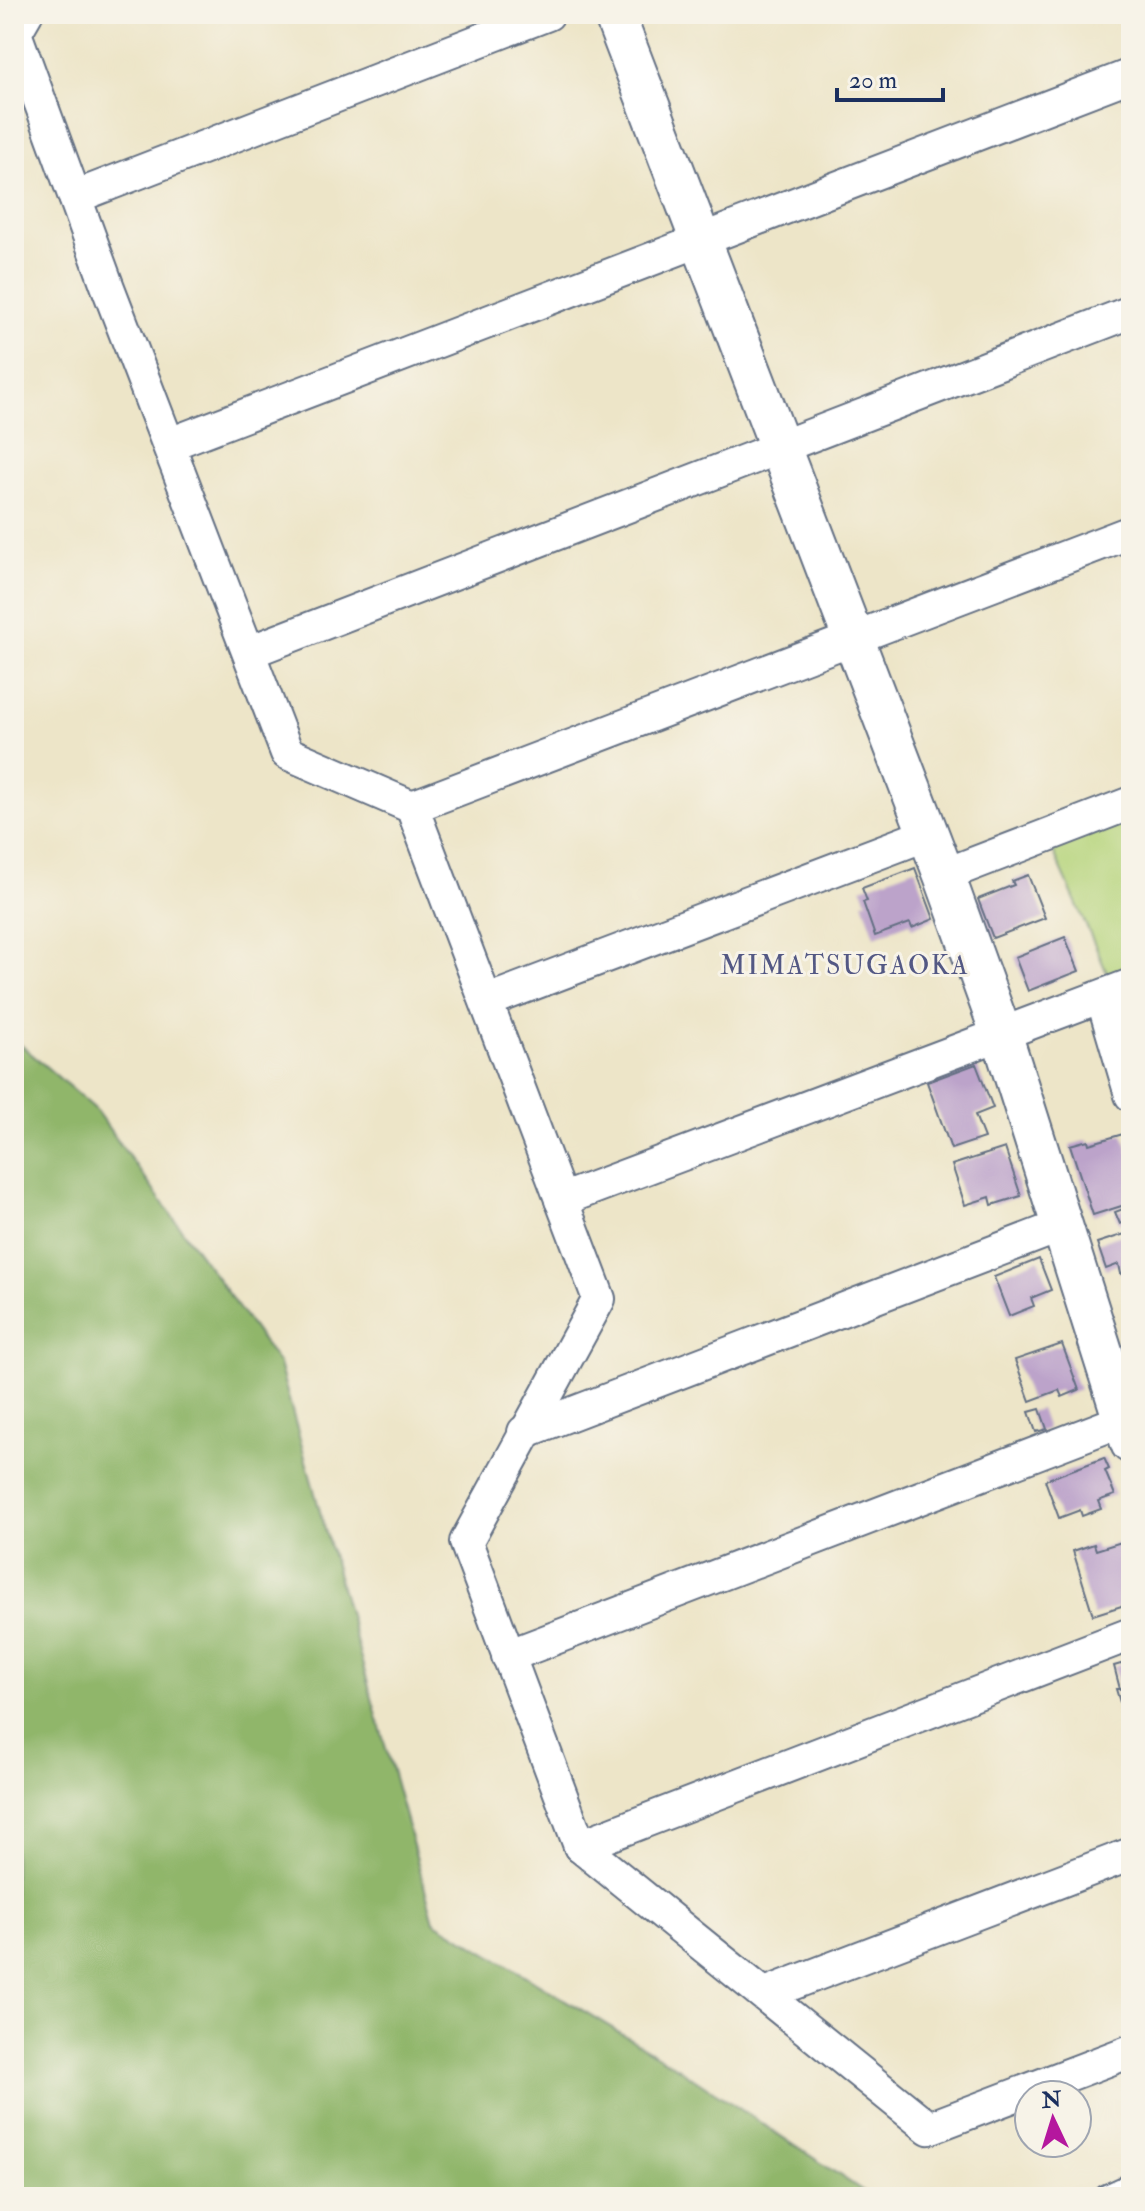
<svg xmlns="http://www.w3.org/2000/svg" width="1145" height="2211" font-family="'IM FELL Double Pica',serif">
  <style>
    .green { fill: #b6d47b; stroke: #68826c; stroke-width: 2 }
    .forest { fill: #90b66b; stroke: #567264; stroke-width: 2 }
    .building { fill: #bca3ca }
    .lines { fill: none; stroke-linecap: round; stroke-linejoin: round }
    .pedestrian-casing { stroke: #646f83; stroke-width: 28 }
    .minor-casing { stroke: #646f83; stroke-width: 36 }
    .tertiary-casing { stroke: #646f83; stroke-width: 44 }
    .pedestrian { stroke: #fff; stroke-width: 24 }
    .minor { stroke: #fff; stroke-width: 32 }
    .tertiary { stroke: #fff; stroke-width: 40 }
    .labels { text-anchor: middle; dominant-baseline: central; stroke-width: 6; stroke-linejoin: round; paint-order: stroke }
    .neighbourhood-label { font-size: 26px; letter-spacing: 2px; fill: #535884; stroke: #f7f3e8 }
  </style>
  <rect width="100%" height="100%" fill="#f7f3e8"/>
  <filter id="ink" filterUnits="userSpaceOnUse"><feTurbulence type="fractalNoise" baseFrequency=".0125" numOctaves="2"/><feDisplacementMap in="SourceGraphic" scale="16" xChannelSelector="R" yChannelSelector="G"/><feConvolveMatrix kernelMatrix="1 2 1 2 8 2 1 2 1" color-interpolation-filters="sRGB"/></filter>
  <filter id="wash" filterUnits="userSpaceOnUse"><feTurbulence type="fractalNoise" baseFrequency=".006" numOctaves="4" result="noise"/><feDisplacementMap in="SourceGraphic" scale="32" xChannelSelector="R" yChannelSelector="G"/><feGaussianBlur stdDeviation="1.8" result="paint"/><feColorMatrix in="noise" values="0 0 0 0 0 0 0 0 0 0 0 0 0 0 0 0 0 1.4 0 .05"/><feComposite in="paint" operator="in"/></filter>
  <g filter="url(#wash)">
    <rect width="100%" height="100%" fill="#ede5c8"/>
    <!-- green -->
    <polygon class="green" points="1131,818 1131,985 1115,991 1052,848"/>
    <!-- forest -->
    <polygon class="forest" points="14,1039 94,1108 279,1364 434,1921 677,2067 872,2197 14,2197"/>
    <g id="blocks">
      <!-- building -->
      <g class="building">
        <polygon points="915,868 934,919 912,928 910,923 875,936 863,902 867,901 862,888"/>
        <polygon points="1028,875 1045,918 993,938 978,899 1014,885 1012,881"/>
        <polygon points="1065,937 1079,971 1028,991 1015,957"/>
        <polygon points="976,1064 993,1108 975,1115 984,1138 951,1149 927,1082"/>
        <polygon points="1123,1134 1131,1159 1131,1203 1093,1215 1070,1145 1088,1140 1089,1144"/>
        <polygon points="1005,1148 1021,1196 992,1205 990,1197 965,1205 952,1165"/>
        <polygon points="1131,1206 1131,1220 1120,1224 1115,1212"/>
        <polygon points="1131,1232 1131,1271 1121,1274 1119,1264 1106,1269 1097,1243"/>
        <polygon points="1039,1259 1051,1290 1031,1298 1034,1306 1009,1316 994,1277"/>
        <polygon points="1062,1344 1079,1390 1062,1397 1059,1390 1030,1401 1015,1360"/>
        <polygon points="1040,1409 1047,1429 1036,1432 1029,1412"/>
        <polygon points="1104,1458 1109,1469 1105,1471 1115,1495 1098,1501 1101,1509 1082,1516 1080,1510 1059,1518 1045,1480"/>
        <polygon points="1131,1539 1131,1603 1093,1615 1073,1551 1094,1544 1096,1550"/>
        <polygon points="1131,1661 1131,1717 1125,1719 1116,1689 1120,1689 1114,1666"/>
      </g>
    </g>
  </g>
  <g filter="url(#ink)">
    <use href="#blocks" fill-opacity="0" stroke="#646f83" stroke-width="2"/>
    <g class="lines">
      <defs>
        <polyline id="pedestrian" points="1107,2197 1131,2186"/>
        <g id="minor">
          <polyline points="26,14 15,33 107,285 287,753 412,807 599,1299 466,1542 580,1846 929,2128 1131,2051"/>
          <polyline points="75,197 548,14"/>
          <polyline points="170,444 1131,75"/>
          <polyline points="249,652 1131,312"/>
          <polyline points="412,807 1131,532"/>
          <polyline points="944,875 1131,803"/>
          <polyline points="1102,997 1131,1095"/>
          <polyline points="487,1001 928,834"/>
          <polyline points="561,1200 1131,985"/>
          <polyline points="524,1432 1061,1226"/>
          <polyline points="508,1656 1131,1417"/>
          <polyline points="580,1846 1131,1634"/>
          <polyline points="765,1994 1131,1854"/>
        </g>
        <polyline id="tertiary" points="614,14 944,875 1002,1036 1131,1443"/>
      </defs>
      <!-- pedestrian casing -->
      <use href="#pedestrian" class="pedestrian-casing"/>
      <!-- minor casing -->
      <use href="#minor" class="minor-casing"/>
      <!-- tertiary casing -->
      <use href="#tertiary" class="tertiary-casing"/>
      <!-- pedestrian -->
      <use href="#pedestrian" class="pedestrian"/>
      <!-- minor -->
      <use href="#minor" class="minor"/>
      <!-- tertiary -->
      <use href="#tertiary" class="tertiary"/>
    </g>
  </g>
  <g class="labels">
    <!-- neighbourhood labels -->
    <g class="neighbourhood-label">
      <text x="845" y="966">MIMATSUGAOKA</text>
    </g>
  </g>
  <!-- margin -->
  <rect width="1145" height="2211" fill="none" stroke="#f7f3e8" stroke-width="48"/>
  <!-- north arrow -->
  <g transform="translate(1053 2119) rotate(356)"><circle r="38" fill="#f7f3e8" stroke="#9fa5b1" stroke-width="2"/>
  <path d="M0-6L14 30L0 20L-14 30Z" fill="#b5179e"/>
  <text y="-12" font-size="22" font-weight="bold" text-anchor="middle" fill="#1b2f5e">N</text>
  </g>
  <!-- scale -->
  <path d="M837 88v12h106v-12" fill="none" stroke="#1b2f5e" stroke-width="4"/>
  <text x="849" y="88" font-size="24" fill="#1b2f5e" stroke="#f7f3e8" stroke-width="6" paint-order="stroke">20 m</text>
</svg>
